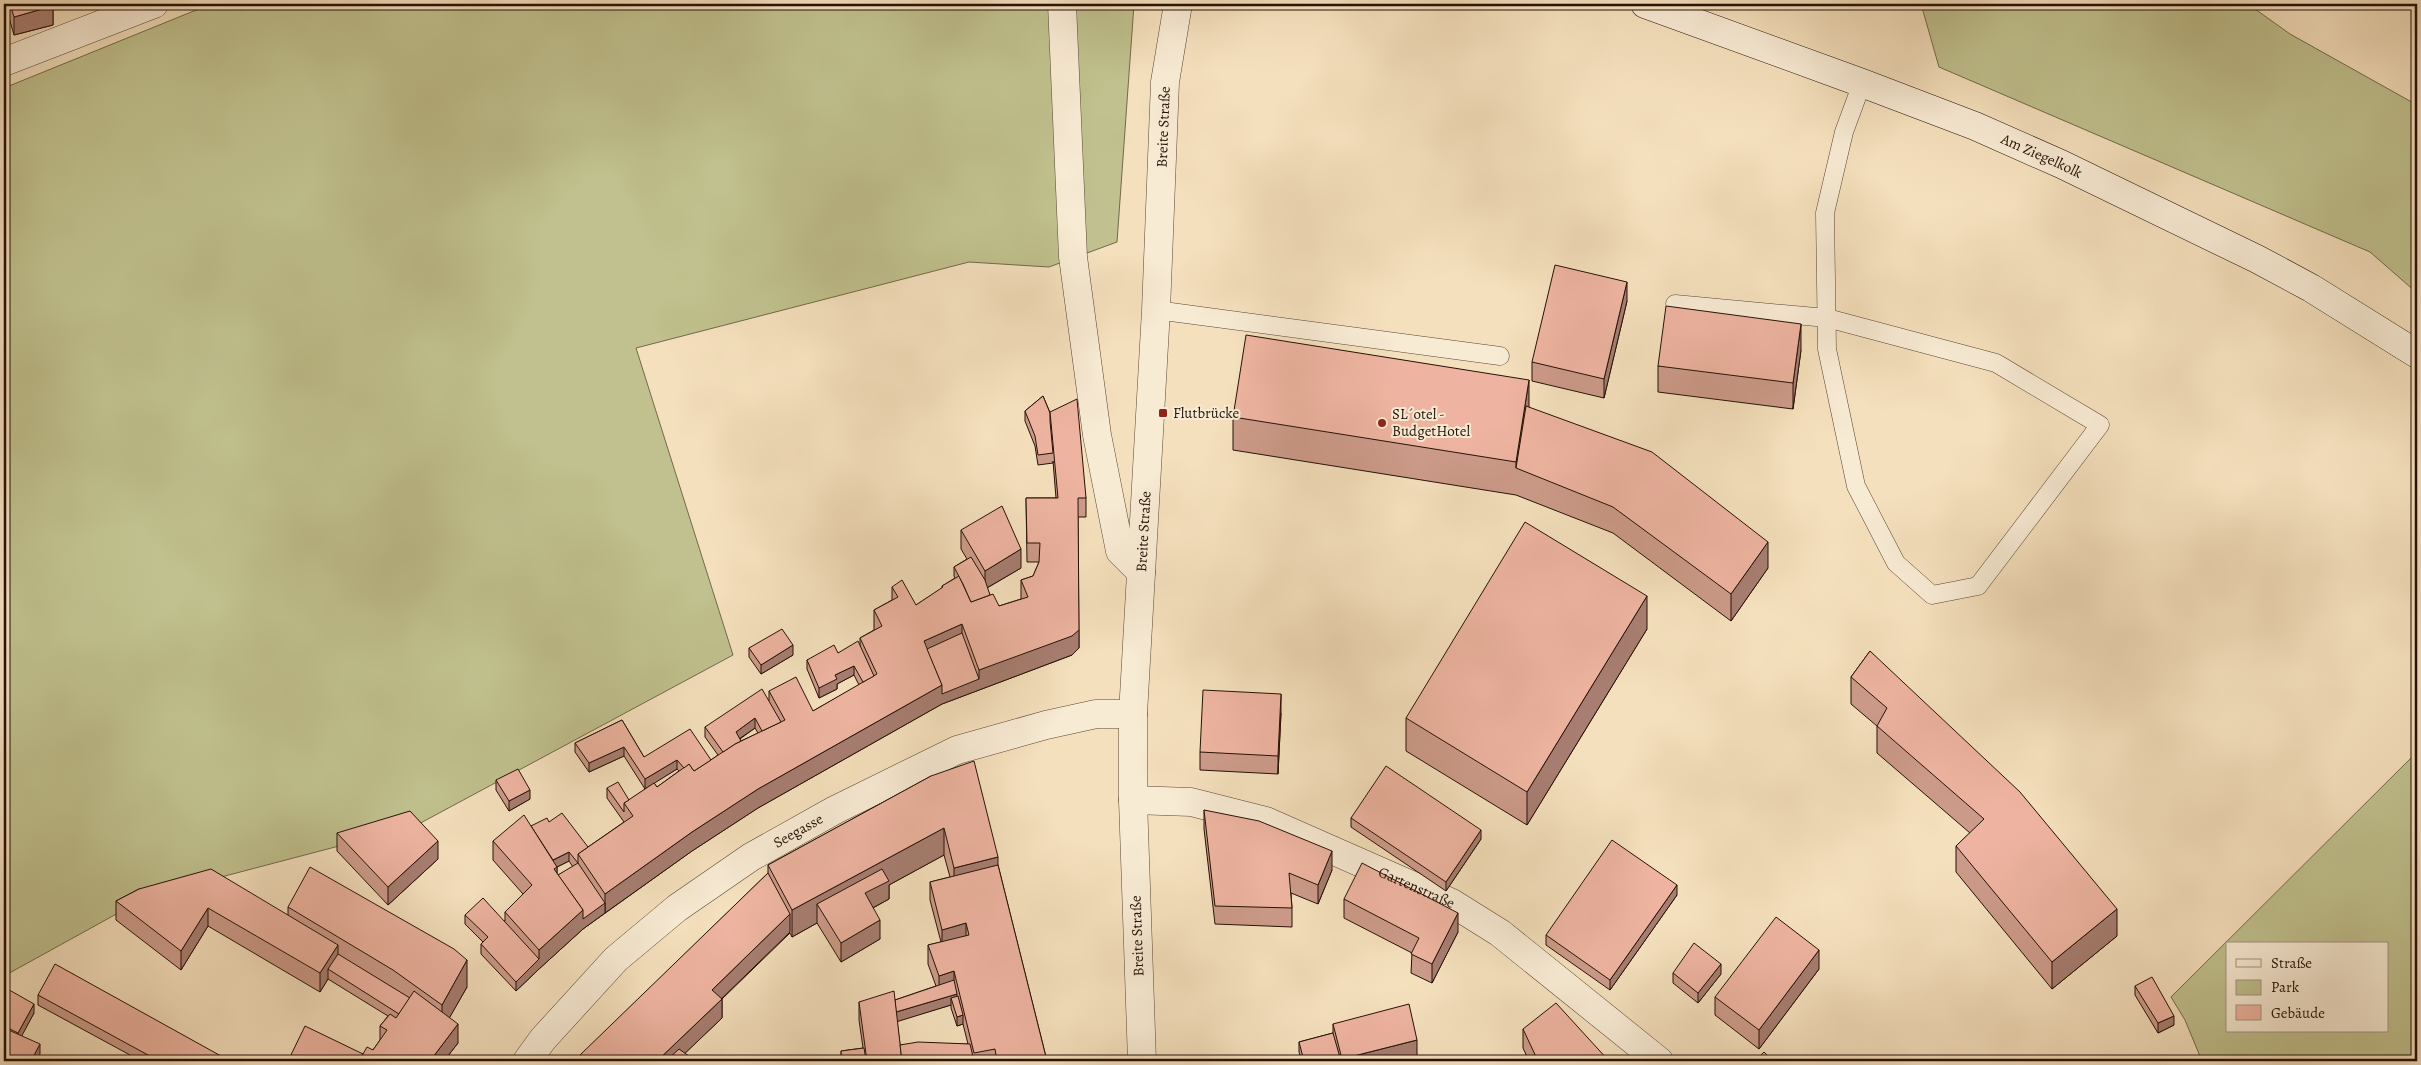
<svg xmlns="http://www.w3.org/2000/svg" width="2421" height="1065" font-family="Alegreya,serif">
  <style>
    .green { fill: #c0c18e; stroke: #72694a; fill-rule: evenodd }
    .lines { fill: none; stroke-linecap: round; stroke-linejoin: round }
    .lane-casing { stroke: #594534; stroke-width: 19 }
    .street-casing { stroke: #594534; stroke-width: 29 }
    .secondary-casing { stroke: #251106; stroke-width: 29 }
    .lane { stroke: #f8ebd4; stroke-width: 18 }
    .street { stroke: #f8ebd4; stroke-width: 28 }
    .secondary { stroke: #f8ebd4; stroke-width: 28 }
    .wall { fill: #cd9b8a; stroke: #251106; fill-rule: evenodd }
    .shaded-wall { fill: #a77e71; stroke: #251106 }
    .building { fill: #eeb4a1; stroke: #251106 }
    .poi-dot { fill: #8f2418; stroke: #f8ebd4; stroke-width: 2 }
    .labels { text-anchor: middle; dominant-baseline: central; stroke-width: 4; stroke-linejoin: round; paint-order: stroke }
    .street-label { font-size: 15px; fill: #251106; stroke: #f8ebd4 }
    .poi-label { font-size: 15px; fill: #251106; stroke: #f8ebd4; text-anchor: start }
  </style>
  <rect width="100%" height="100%" fill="#f5e0bd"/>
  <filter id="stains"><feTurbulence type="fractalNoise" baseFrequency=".004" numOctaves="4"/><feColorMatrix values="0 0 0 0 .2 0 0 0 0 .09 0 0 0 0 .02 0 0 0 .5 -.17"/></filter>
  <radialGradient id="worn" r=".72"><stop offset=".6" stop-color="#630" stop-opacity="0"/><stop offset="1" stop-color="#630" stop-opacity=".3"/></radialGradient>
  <!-- green -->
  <g class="green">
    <polygon points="211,4 1134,4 1117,242 1049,267 969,262 636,348 733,655 415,826 149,896 4,976 4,88"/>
    <polygon points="1921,4 2248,4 2290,34 2417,105 2417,293 2370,252 1939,67"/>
    <path d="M2417 752V1061H2202L2185 1020 2171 997ZM2227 944H2387V1031H2227Z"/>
  </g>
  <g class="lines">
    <defs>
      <g id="lane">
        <polyline points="1675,304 1827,318 1996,363 2100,425 1978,586 1932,595 1896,563 1856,486 1827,349 1825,213 1844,132 1862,83"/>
        <polyline points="1156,310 1500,356"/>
      </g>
      <g id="street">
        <polyline points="1062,4 1073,257 1097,435 1120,551 1141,572"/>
        <polyline points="4,62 154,4"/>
        <path id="s1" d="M1133 800 1191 802 1266 821 1452 903 1500 933 1659 1061"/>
        <path id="s2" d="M527 1061 543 1039 616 959 677 908 751 857 835 810 957 750 1046 725 1096 714H1133"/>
        <path id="s3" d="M1142 1061 1133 800V714L1156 310 1165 82 1178 4"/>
      </g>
      <g id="secondary">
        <path id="s4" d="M1645 4 1862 83 1975 126 2061 164 2257 259 2311 288 2417 354"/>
      </g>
    </defs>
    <!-- lane casing -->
    <use href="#lane" class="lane-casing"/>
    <!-- street casing -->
    <use href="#street" class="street-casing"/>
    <!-- secondary casing -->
    <use href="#secondary" class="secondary-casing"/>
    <!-- lane -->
    <use href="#lane" class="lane"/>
    <!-- street -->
    <use href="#street" class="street"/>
    <!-- secondary -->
    <use href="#secondary" class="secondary"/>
  </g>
  <!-- wall -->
  <g class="wall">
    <polygon points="5,4 53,4 53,25 14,35"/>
    <polygon points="1627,301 1604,398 1532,381 1532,362"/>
    <polygon points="1801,350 1793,409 1658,392 1658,366"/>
    <path d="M1043 396 1086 498V517H1078L1079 648 1072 655 942 704 758 808 692 851 583 929 539 969 516 991 481 954V944L483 942 465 924V915L505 921V912L523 894 493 860V841L531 826 588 847 624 822 607 798V788L629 800 650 786 645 789 624 756 589 772 575 752V743L622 720 644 757 711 760 718 755 705 737V727L769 701V691L813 711 859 685 854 675 837 684V689L819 698 807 669V660L838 653 860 647V638L874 630V610L892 600V587L916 605 942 588V586L955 578 954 576V567L967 559 961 549V530L1021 568 987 588 990 595 999 606 1021 599V580L1033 576 1039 562H1027L1026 498H1056L1053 461V463L1038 465 1035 446 1025 421V411ZM755 728 758 733 741 741 740 739ZM677 769 679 771 657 787 654 783ZM569 861 573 867 558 875 557 873V867Z"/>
    <polygon points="1529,407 1768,568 1731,621 1613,533 1516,495 1233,450 1233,417"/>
    <polygon points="1647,629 1527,825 1406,751 1406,718"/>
    <polygon points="749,648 793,655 761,674 749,657"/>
    <polygon points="1870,651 2117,936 2052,989 1956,872 1956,846 1970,833 1877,753 1877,726 1851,704 1851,677"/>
    <polygon points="1281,713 1278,774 1200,770 1200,752"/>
    <path d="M931 776 998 865 1047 1061H841V1051L863 1048 859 1020V1002L895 1000 936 986 928 964V945L941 942 930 900V882L950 877 944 855 889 885V899L873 908 880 939 841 962 817 923 792 937 790 933 722 999V1018L685 1053 575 1061 768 873V865ZM951 1005V1008L957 1026 963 1024 968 1044 900 1045 897 1021Z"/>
    <polygon points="496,780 530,799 509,811 496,790"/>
    <polygon points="1204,810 1332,870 1318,904 1291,893 1292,908 1292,927 1215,924 1204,829"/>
    <polygon points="1351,818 1481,839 1446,891 1351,827"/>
    <polygon points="337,833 438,859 388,905 337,851"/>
    <polygon points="139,889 288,915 288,907 467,987 449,1018 458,1043 444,1061 288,1061 363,1054 373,1050 380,1040 380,1026 388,1016 328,979 320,992 208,926 181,970 116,920 116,901"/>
    <polygon points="1677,895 1610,990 1546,945 1546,935"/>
    <polygon points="1344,899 1458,932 1432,983 1411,973 1412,953 1344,918"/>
    <polygon points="1819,969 1759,1049 1715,1015 1715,997"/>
    <polygon points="1673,973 1721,974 1698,1003 1673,983"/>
    <polygon points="2135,986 2174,1025 2158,1033 2135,995"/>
    <polygon points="4,987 34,1013 21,1036 40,1054 4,1061"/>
    <polygon points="38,995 230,1061 141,1061 38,1005"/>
    <polygon points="1333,1024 1417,1059 1406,1061 1302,1061 1299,1052 1299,1042 1333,1033"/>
    <polygon points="1523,1029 1609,1061 1529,1061 1523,1048"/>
  </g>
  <!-- shaded-wall -->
  <g class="shaded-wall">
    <polygon points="53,6 53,25 14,35 14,17"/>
    <polygon points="1627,282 1627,301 1604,398 1604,379"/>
    <polygon points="1801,324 1801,350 1793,409 1793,383"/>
    <polygon points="1529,380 1529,413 1516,468 1516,462"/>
    <polygon points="1768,542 1768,568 1731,621 1731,594"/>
    <polygon points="1021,549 1021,568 985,589 985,571"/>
    <polygon points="1647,596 1647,629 1527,825 1527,792"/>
    <polygon points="962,624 962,642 927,658 924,641"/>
    <polygon points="1079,630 1079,648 1072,655 942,704 758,808 692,851 605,913 605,894 692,832 758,789 942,685 979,679 979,670"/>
    <polygon points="793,645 793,655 761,674 761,665"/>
    <polygon points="854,666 854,675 837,684 837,689 819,698 819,688 835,675"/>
    <polygon points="1281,694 1281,713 1278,774 1278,756"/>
    <polygon points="755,718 755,728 736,741 736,732"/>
    <polygon points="624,747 624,756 589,772 589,763"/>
    <polygon points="677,760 677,769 645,789 645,779"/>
    <polygon points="530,790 530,799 509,811 509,801"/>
    <polygon points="944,828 944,855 889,885 889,899 865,912 817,904 817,923 792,937 792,910"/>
    <polygon points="1481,830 1481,839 1446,891 1446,882"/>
    <polygon points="438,841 438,859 388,905 388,887"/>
    <polygon points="1332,851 1332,870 1318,904 1318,885"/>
    <polygon points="569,852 569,861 557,867 557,882 554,869 548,863"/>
    <polygon points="998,857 998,883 954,894 954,868"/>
    <polygon points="1677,885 1677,895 1610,990 1610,980"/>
    <polygon points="605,903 605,913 583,929 539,969 516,991 516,982 539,959 539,950 583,910"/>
    <polygon points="208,908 208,926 181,970 181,951"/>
    <polygon points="2117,909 2117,936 2052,989 2052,962"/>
    <polygon points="1458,913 1458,932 1432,983 1432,964"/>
    <polygon points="790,914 790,932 712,1008 712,990"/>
    <polygon points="880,920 880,939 841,962 841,943"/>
    <polygon points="966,923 966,942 942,949 942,930"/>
    <polygon points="338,945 338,963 328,969 328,979 320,992 320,973"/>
    <polygon points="1819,950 1819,969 1759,1049 1759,1030"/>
    <polygon points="467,960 467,987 442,1031 442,1005"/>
    <polygon points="1721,964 1721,974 1698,1003 1698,993"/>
    <polygon points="954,971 954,990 939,995 939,976"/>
    <polygon points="957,994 957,1003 951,998 951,1005 896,1022 896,1012"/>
    <polygon points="722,999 722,1018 677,1061 657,1061"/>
    <polygon points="34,1004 34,1013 18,1043 18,1033"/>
    <polygon points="963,1015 963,1024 957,1026 957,1017"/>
    <polygon points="2174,1016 2174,1025 2158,1033 2158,1023"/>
    <polygon points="458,1024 458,1043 444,1061 430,1061"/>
    <polygon points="1417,1040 1417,1059 1406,1061 1342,1061 1342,1059"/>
    <polygon points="40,1044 40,1054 36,1061 31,1061"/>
  </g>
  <!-- building -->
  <g class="building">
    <polygon points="10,4 53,4 53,6 14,17"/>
    <polygon points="1555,265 1627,282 1604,379 1532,362"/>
    <polygon points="1666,306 1801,324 1793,383 1658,366"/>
    <polygon points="1246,335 1529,380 1516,462 1233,417"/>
    <polygon points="1043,396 1050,413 1050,421 1053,453 1038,455 1035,436 1025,411"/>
    <polygon points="1077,399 1086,498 1078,498 1079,630 1072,636 979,670 962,624 924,641 942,685 758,789 692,832 605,894 578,854 633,816 624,803 654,783 657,787 689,764 694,771 735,744 785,720 769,691 796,677 813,711 877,674 860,638 882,626 874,610 898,597 892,587 902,580 916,605 943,587 942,586 959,576 971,602 993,594 999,606 1028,597 1021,580 1033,576 1039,562 1040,543 1027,543 1026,498 1058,498 1050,412"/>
    <polygon points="1526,406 1652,452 1768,542 1731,594 1613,507 1516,468"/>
    <polygon points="1002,506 1021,549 985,571 961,530"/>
    <polygon points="1525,522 1647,596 1527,792 1406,718"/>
    <polygon points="971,557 985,580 990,595 971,602 963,584 954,567"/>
    <polygon points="782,629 793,645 761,665 749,648"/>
    <polygon points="962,633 979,679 942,694 942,685 927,649"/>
    <polygon points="858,641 874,676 863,682 854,666 835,675 837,679 819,688 807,660 834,645 838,653"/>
    <polygon points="1870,651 2020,792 2117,909 2052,962 1956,846 1984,819 1877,726 1887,708 1851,677"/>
    <polygon points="762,689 781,722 762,731 755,718 736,732 741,741 735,744 723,752 705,727"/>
    <polygon points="1203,690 1281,694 1278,756 1200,752"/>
    <polygon points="622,720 644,757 690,729 711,760 694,771 689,764 684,768 677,760 645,779 624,747 589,763 575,743"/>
    <polygon points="974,761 998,857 954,868 944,828 792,910 768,865 931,776"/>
    <polygon points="1386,766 1481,830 1446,882 1351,818"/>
    <polygon points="518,769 530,790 509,801 496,780"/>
    <polygon points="618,782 629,800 624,803 624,812 607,788"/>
    <polygon points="1204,810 1259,821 1332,851 1318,885 1289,873 1292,908 1215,906"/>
    <polygon points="410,811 438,841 388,887 337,833"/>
    <polygon points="562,813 588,847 578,854 578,863 605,903 583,919 583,910 558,875 578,863 569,852 553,860 531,826 547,818 549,822"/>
    <polygon points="524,815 557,867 554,869 583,910 539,950 505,912 532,885 493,841"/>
    <polygon points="1612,840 1677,885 1610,980 1546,935"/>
    <polygon points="1362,863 1458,913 1432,964 1411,954 1419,938 1344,899"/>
    <polygon points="998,865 1047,1061 997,1061 995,1049 974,1053 954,971 939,976 928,945 969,935 966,923 942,930 930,882"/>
    <polygon points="310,867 454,949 467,960 442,1005 393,970 288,907"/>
    <polygon points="211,869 338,945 320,973 208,908 181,951 116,901 139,889"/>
    <polygon points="882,869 889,881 865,893 880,920 841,943 817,904"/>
    <polygon points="768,873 790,914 712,990 722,999 657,1061 575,1061 580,1055"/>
    <polygon points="483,898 539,959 516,982 481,944 488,937 465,915"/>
    <polygon points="1776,917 1819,950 1759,1030 1715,997"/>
    <polygon points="1694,943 1721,964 1698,993 1673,973"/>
    <polygon points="338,954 410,998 399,1014 328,969"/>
    <polygon points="55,964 230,1061 159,1061 38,995"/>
    <polygon points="2152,977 2174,1016 2158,1023 2135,986"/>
    <polygon points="954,980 957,994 896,1012 895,1000"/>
    <polygon points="4,987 34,1004 18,1033 4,1026"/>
    <polygon points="414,991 458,1024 430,1061 359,1061 367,1047 373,1050 387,1030 380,1026 390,1014 396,1018"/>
    <polygon points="894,991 902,1061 867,1061 859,1002"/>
    <polygon points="958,996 963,1015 957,1017 951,998"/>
    <polygon points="1556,1003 1609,1061 1538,1061 1523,1029"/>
    <polygon points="1409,1004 1417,1040 1342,1059 1333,1024"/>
    <polygon points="305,1026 363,1054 359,1061 317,1061 315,1060 314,1061 288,1061"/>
    <polygon points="4,1028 40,1044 31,1061 4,1061"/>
    <polygon points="1333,1033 1341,1061 1304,1061 1299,1042"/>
    <polygon points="918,1042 970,1044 974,1061 902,1061 900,1045"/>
    <polygon points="864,1048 866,1061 842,1061 841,1051"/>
    <polygon points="679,1049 696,1061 666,1061"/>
    <polygon points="1764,1052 1773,1061 1751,1061 1754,1058 1756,1060"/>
    <polygon points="725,1057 730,1061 724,1061"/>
  </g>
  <!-- markers -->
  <g class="poi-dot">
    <rect x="1158" y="408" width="10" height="10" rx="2.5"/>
    <circle cx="1382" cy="423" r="5"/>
  </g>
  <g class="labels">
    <!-- street labels -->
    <g class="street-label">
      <text stroke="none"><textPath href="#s3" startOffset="935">Breite Straße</textPath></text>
      <text stroke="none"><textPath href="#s4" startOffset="425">Am Ziegelkolk</textPath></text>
      <text stroke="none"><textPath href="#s3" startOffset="530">Breite Straße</textPath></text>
      <text stroke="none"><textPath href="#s2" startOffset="359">Seegasse</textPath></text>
      <text stroke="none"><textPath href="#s1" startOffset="300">Gartenstraße</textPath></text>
      <text transform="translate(1137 936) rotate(-92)">Breite Straße</text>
    </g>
    <!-- poi labels -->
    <g class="poi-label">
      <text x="1173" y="413">Flutbrücke</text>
      <text x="1392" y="414">SL´otel -<tspan x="1392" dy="17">BudgetHotel</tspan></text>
    </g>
  </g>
  <!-- margin -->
  <rect width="2421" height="1065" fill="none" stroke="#f5e0bd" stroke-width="20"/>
  <rect x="5" y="5" width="2411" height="1055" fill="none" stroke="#251106" stroke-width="2.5"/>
  <rect x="10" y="10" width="2401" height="1045" fill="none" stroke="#251106"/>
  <!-- legend -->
  <rect x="2226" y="942" width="162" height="90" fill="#f8ebd4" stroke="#a49482"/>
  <rect x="2236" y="959" width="25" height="8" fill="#f8ebd4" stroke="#a49482"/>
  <text x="2271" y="968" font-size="15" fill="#251106">Straße</text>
  <rect x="2236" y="980" width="25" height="15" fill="#c0c18e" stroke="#a49482"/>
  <text x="2271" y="992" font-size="15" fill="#251106">Park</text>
  <rect x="2236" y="1005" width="25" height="15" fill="#eeb4a1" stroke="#a49482"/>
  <text x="2271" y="1018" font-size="15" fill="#251106">Gebäude</text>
  <rect width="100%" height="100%" filter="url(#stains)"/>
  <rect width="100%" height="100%" fill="url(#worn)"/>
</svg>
